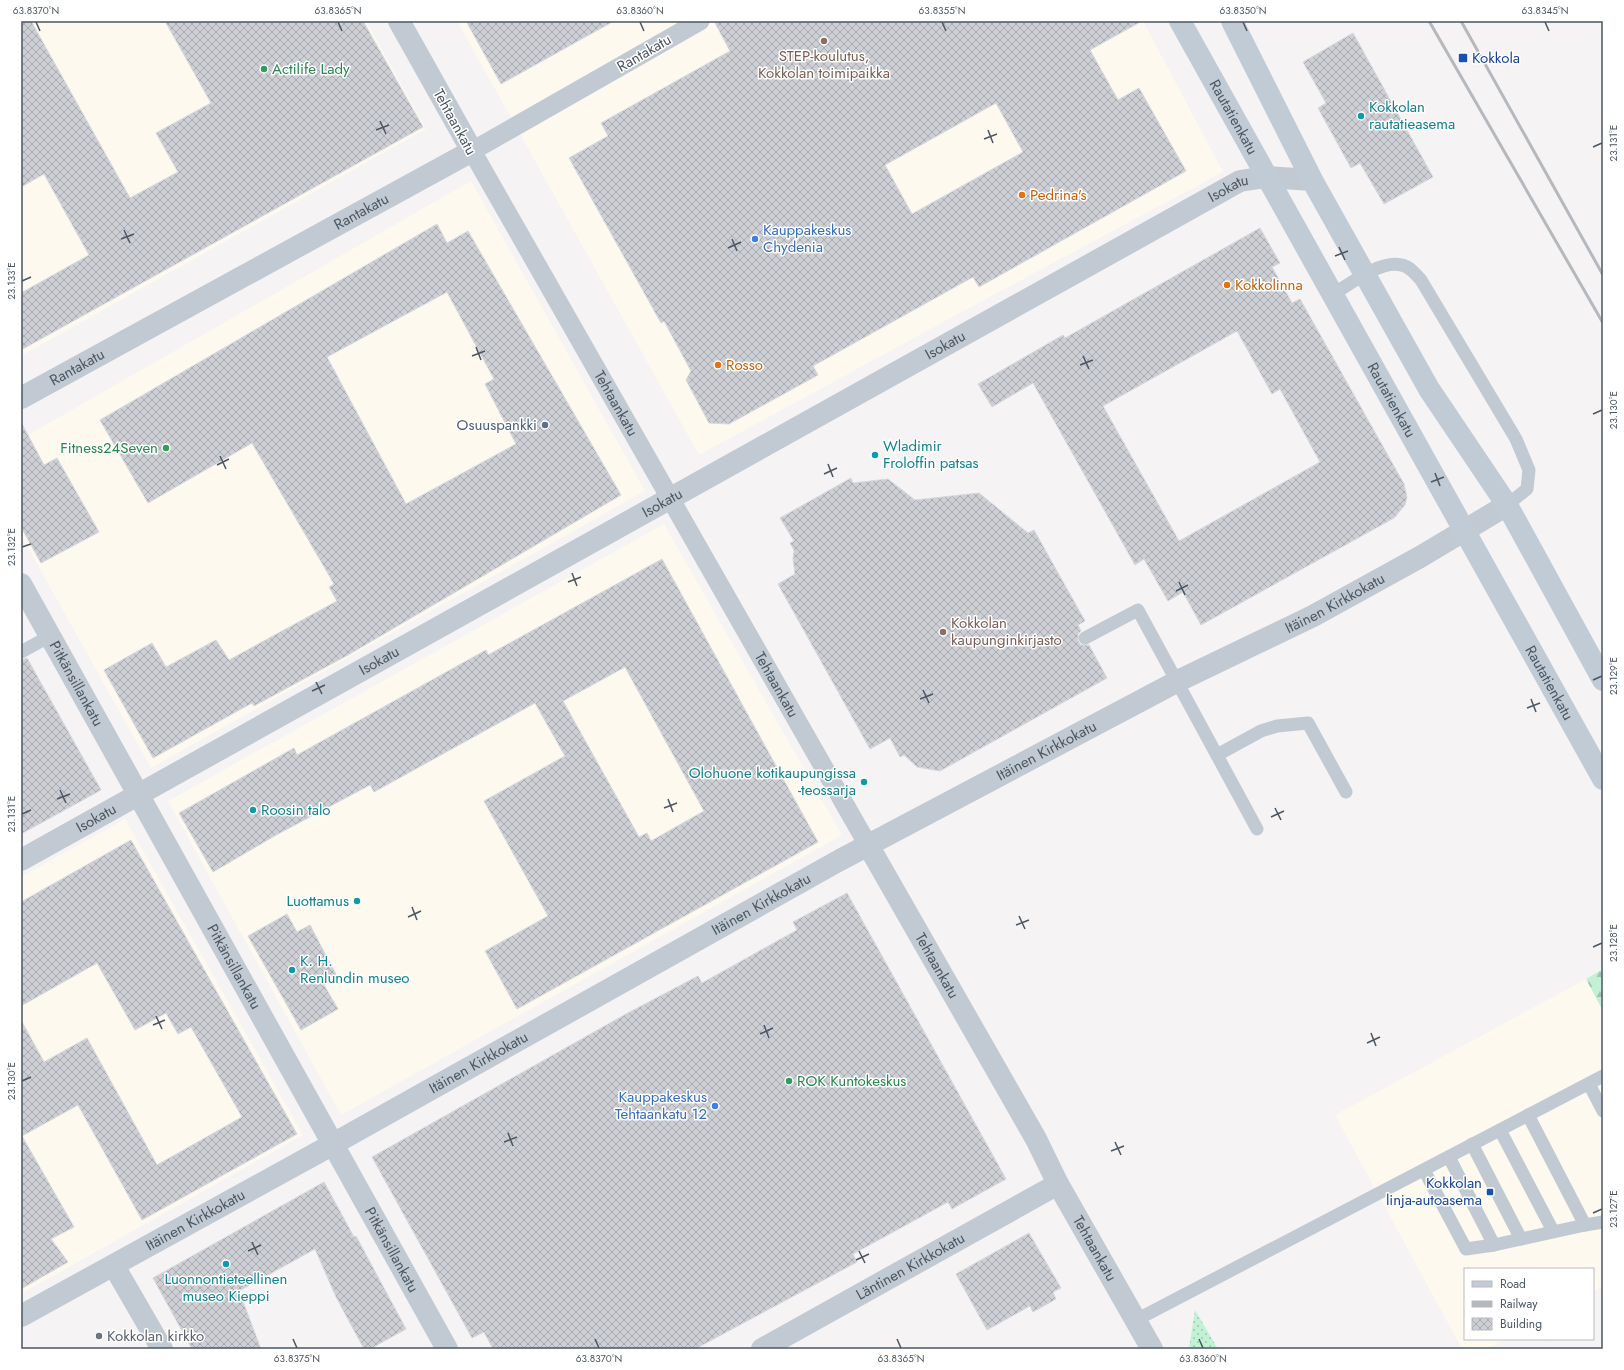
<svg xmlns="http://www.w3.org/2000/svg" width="1624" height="1370" font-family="Jost,sans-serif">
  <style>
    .commercial { fill: #fdf9ef }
    .grass { fill: url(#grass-dots) }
    .forest { fill: url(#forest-firs) }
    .building { fill: url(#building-cross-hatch); stroke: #d7d9de; fill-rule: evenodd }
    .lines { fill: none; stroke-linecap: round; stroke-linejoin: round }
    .service { stroke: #c1cad2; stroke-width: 13 }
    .pedestrian { stroke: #c1cad2; stroke-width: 19 }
    .minor { stroke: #c1cad2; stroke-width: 22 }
    .secondary { stroke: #c1cbd6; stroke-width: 22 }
    .rail { stroke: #b5b8bd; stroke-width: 3 }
    .ticks { fill: none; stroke: #4a5661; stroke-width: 1.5 }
    .education-dot { fill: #8d6e63; stroke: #fff; stroke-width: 1.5 }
    .transit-dot { fill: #1a4fb4; stroke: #fff; stroke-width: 1.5 }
    .leisure-dot { fill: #2e9e5b; stroke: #fff; stroke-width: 1.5 }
    .culture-dot { fill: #0f9aa8; stroke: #fff; stroke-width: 1.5 }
    .food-dot { fill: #e8710a; stroke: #fff; stroke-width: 1.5 }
    .shop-dot { fill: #3f7fe0; stroke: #fff; stroke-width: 1.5 }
    .service-dot { fill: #5c6f8a; stroke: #fff; stroke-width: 1.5 }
    .worship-dot { fill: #6b7280; stroke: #fff; stroke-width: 1.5 }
    .labels { text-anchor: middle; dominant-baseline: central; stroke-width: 3; stroke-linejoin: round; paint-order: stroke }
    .street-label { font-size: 15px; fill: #4a5661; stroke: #fff }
    .education-label { font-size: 15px; fill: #785e54; stroke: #fff }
    .transit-label { font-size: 15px; fill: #164399; stroke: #fff; text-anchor: start }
    .leisure-label { font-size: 15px; fill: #27864d; stroke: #fff; text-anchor: start }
    .culture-label { font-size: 15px; fill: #0d838f; stroke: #fff; text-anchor: start }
    .food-label { font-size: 15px; fill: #c56008; stroke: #fff; text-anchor: start }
    .shop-label { font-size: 15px; fill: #366cbe; stroke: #fff; text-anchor: start }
    .service-label { font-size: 15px; fill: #4e5e75; stroke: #fff; text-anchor: end }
    .worship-label { font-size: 15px; fill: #5b616d; stroke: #fff; text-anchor: start }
    .neatline { fill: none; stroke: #4a5661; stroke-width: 1.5 }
    .ticks-label { font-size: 10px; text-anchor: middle; fill: #4a5661 }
  </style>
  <defs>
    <pattern id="grass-dots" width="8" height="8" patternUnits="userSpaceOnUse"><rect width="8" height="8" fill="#c3f1d5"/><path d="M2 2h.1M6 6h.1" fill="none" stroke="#a0c6b0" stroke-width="1.8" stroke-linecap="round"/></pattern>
    <pattern id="forest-firs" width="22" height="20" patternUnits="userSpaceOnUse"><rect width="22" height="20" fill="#c3f1d5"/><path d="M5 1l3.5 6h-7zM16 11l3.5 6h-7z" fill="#a0c6b0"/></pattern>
    <pattern id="building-cross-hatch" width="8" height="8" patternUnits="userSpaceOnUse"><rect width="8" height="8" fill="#cdcfd5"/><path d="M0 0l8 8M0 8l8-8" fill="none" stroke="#a8abb0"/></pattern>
  </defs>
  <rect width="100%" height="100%" fill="#f5f3f3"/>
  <!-- commercial -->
  <g class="commercial">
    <polygon points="21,21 366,21 426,129 21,356"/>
    <polygon points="457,21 1143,21 1223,172 969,308 699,455"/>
    <polygon points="471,181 645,491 151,768 21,535 21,439"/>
    <polygon points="664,524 842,835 341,1115 168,801"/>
    <polygon points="125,819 303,1135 21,1294 21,877"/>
    <polygon points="1586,979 1603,1011 1603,1286 1593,1292 1593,1269 1465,1269 1465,1339 1506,1339 1487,1349 1462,1349 1335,1115"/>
  </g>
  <!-- grass -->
  <polygon class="grass" points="1195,1310 1218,1349 1189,1349"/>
  <!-- forest -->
  <polygon class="forest" points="1603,969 1603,1011 1586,979"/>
  <!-- building -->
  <g class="building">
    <polygon points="21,21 31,21 130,198 178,172 156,133 211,103 165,21 363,21 423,127 21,350 21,293 89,255 44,174 21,187"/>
    <polygon points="466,21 614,21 501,84"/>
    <path d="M714 21H1142L1090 50 1118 100 1139 88 1186 171 979 287 973 277 813 366 818 375 729 424 709 423 686 380 691 371 664 321 661 323 569 158 608 136 601 123 730 51ZM996 103 1023 152 912 214 885 165Z"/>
    <polygon points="1353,33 1433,177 1384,204 1360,163 1351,168 1318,108 1326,103 1303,62"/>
    <path d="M437 224 447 243 468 231 621 495 348 655 254 706 252 703 153 758 104 670 152 643 166 667 216 640 229 660 337 601 329 587 334 584 252 443 148 503 100 420ZM447 292 494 379 485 384 516 444 406 504 327 357Z"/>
    <path d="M1260 228 1280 263 1272 267 1292 303 1300 299 1404 484 1407 497 1405 505 1394 518 1201 625 1183 592 1168 601 1144 559 1135 565 1033 383 992 407 978 384 1063 335 1065 338ZM1237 331 1272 394 1280 389 1320 462 1179 541 1103 406Z"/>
    <polygon points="21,422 44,465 57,458 99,532 41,563 21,527"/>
    <polygon points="851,478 853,483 888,479 915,500 979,493 1028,533 1034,530 1085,621 1078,625 1081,631 1078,634 1078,641 1081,645 1089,645 1107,678 940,771 917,767 904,755 900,757 890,738 870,749 778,584 795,574 793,559 794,550 790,543 794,541 780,518"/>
    <path d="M662 559 818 842 517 1009 485 951 548 916 484 801 565 756 535 703 374 792 370 785 278 834 213 872 179 813 294 748 297 755 486 650 488 655ZM625 667 704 811 651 841 647 833 639 837 563 701Z"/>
    <polygon points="27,658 101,790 21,834 21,660"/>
    <polygon points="131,840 297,1134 142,1220 78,1105 22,1136 74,1227 51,1239 68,1262 21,1289 21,1020 44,1062 87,1038 157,1165 242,1117 191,1027 178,1034 166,1013 135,1030 97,963 21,1006 21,902"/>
    <polygon points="847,893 1006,1179 952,1209 948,1202 853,1254 857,1262 695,1349 493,1349 484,1332 472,1338 372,1157 626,1014 698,976 702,983 797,930 793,922"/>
    <polygon points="287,914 297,932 310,925 338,978 324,985 338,1009 301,1030 248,936"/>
    <polygon points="324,1182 354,1237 356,1236 406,1329 370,1349 364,1349 336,1297 315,1249 239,1291 261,1349 192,1349 153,1278"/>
    <polygon points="1029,1233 1061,1288 1053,1292 1056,1299 1033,1312 1030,1306 987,1330 956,1274"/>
  </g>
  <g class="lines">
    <!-- service -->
    <g class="service">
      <path d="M1332 295C1350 284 1380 260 1401 265 1410 266 1415 274 1421 280L1516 439 1529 470 1527 489 1507 505"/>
      <polyline points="1085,638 1138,610 1257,829"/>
      <polyline points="21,652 50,636"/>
      <polyline points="1217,755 1261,731 1277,726 1308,723 1346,792"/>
      <polyline points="1589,1084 1603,1111"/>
      <polyline points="1528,1115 1585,1225 1603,1222"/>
      <polyline points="1500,1130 1553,1231"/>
      <polyline points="1472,1144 1521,1239"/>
      <polyline points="1449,1157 1494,1245"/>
      <polyline points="1424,1170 1466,1249 1494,1245 1585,1225"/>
      <polyline points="1136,1320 1603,1076"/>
    </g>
    <!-- pedestrian -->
    <path class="pedestrian" id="s1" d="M700 21 472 151 868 845"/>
    <!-- minor -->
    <g class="minor">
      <path id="s2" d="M21 398 472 151 399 21"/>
      <path id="s3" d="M21 584 447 1349"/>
      <path id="s4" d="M868 845 1036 1139 1058 1184 1152 1349"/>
      <path id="s5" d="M21 860 1240 181 1266 177 1312 180"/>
      <polyline points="114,1266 162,1349"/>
      <path id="s6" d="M21 1316 317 1153 840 860 1178 681 1313 616 1420 557 1507 505"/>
      <path id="s7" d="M762 1349 1058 1184"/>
    </g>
    <!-- secondary -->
    <g class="secondary">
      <path id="s8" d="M1180 21 1603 779"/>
      <polyline points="1232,21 1312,180 1429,389 1507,505 1603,680"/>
    </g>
    <!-- rail -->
    <g class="rail">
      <polyline points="1429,21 1603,323"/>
      <polyline points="1461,21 1603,275"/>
    </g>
  </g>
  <!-- ticks -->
  <path class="ticks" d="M36 22 40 31M338 22 342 31M640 22 644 31M942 22 946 31M1243 22 1247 31M1545 22 1549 31M380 121 386 134M376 130 389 125M988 130 993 143M984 139 997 134M1593 147 1602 143M124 230 130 243M121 239 134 234M732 239 737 251M1339 247 1345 260M728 248 741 242M1335 256 1348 251M22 281 31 277M476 347 481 360M472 356 485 351M1083 356 1089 369M1080 365 1093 360M1593 414 1602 410M220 456 226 469M828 464 833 477M217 465 229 459M1435 473 1440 486M824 474 837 468M1431 482 1444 477M22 547 31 544M572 573 577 586M568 582 581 577M1179 582 1185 595M1176 591 1188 585M1593 680 1602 676M316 682 322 694M923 690 929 703M312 691 325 685M920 699 933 694M1531 699 1536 712M1527 708 1540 703M60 790 66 803M57 799 70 794M668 799 673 812M664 808 677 803M1275 808 1281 820M22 814 31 810M1271 817 1284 811M412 907 417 920M1019 916 1025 929M408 917 421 911M1016 925 1029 920M1593 947 1602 943M156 1016 162 1029M153 1025 165 1020M764 1025 769 1038M1371 1033 1376 1046M760 1034 773 1028M1367 1043 1380 1037M22 1081 31 1077M508 1133 513 1146M504 1142 517 1137M1115 1142 1121 1155M1111 1151 1124 1146M1593 1213 1602 1209M252 1242 258 1255M248 1251 261 1245M859 1251 865 1263M856 1260 869 1254M293 1339 297 1348M595 1339 599 1348M897 1339 901 1348M1199 1339 1203 1348"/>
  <!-- markers -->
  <g class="education-dot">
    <circle cx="824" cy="41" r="4"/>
    <circle cx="943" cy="632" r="4"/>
  </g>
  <g class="transit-dot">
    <rect x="1458" y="53" width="10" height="10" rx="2"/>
    <rect x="1486" y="1188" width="8" height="8" rx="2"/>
  </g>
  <g class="leisure-dot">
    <circle cx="264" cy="69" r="4"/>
    <circle cx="166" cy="448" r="4"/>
    <circle cx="789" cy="1081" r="4"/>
  </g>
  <g class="culture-dot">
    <circle cx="1361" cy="116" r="4"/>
    <circle cx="875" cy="455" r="4"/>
    <circle cx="864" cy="782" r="4"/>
    <circle cx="253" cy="810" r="4"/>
    <circle cx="357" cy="901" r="4"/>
    <circle cx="292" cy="970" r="4"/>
    <circle cx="226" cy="1264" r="4"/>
  </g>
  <g class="food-dot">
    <circle cx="1022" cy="195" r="4"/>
    <circle cx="1227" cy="285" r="4"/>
    <circle cx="718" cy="365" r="4"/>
  </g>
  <g class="shop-dot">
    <circle cx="755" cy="239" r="4"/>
    <circle cx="715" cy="1106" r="4"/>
  </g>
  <circle class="service-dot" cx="545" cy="425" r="4"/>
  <circle class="worship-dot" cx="99" cy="1336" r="4"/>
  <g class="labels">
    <!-- street labels -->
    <g class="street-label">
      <text transform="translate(644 53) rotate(-30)">Rantakatu</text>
      <text stroke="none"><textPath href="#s8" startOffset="110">Rautatienkatu</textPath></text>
      <text transform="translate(455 122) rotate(61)">Tehtaankatu</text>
      <text stroke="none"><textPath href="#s5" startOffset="1382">Isokatu</textPath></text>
      <text stroke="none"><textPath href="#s2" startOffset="388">Rantakatu</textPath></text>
      <text stroke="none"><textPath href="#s5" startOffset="1058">Isokatu</textPath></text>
      <text stroke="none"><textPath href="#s2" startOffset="64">Rantakatu</textPath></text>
      <text stroke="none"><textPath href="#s8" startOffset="434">Rautatienkatu</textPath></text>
      <text stroke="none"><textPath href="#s1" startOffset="553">Tehtaankatu</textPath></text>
      <text stroke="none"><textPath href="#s5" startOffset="734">Isokatu</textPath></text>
      <text stroke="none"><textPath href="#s6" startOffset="1495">Itäinen Kirkkokatu</textPath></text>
      <text stroke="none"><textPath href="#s5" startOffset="410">Isokatu</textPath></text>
      <text stroke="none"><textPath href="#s3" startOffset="114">Pitkänsillankatu</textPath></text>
      <text stroke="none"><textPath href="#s8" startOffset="758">Rautatienkatu</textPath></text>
      <text stroke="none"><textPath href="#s1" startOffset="877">Tehtaankatu</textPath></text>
      <text stroke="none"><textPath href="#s6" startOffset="1171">Itäinen Kirkkokatu</textPath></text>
      <text stroke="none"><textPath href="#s5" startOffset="86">Isokatu</textPath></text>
      <text stroke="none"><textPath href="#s6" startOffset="847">Itäinen Kirkkokatu</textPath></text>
      <text stroke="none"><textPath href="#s4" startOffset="139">Tehtaankatu</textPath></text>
      <text stroke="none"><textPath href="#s3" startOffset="438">Pitkänsillankatu</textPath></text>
      <text stroke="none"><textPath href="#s6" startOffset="523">Itäinen Kirkkokatu</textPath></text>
      <text stroke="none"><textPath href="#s6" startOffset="199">Itäinen Kirkkokatu</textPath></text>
      <text stroke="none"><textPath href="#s4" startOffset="463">Tehtaankatu</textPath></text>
      <text stroke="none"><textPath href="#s3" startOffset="762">Pitkänsillankatu</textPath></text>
      <text stroke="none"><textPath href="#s7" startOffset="170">Läntinen Kirkkokatu</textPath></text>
    </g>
    <!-- education labels -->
    <g class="education-label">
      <text x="824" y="56">STEP-koulutus,<tspan x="824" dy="17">Kokkolan toimipaikka</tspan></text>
      <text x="951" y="623" text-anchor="start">Kokkolan<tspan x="951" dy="17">kaupunginkirjasto</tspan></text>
    </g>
    <!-- transit labels -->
    <g class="transit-label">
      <text x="1472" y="58">Kokkola</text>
      <text x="1482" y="1183" text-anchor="end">Kokkolan<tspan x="1482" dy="17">linja-autoasema</tspan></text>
    </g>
    <!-- leisure labels -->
    <g class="leisure-label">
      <text x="272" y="69">Actilife Lady</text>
      <text x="158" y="448" text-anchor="end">Fitness24Seven</text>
      <text x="797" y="1081">ROK Kuntokeskus</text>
    </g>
    <!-- culture labels -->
    <g class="culture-label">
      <text x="1369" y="107">Kokkolan<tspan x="1369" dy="17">rautatieasema</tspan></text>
      <text x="883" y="446">Wladimir<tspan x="883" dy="17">Froloffin patsas</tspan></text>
      <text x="856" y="773" text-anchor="end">Olohuone kotikaupungissa<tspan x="856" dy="17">-teossarja</tspan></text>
      <text x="261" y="810">Roosin talo</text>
      <text x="349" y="901" text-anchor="end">Luottamus</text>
      <text x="300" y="961">K. H.<tspan x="300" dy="17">Renlundin museo</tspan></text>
      <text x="226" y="1279" text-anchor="middle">Luonnontieteellinen<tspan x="226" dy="17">museo Kieppi</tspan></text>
    </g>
    <!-- food labels -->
    <g class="food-label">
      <text x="1030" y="195">Pedrina's</text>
      <text x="1235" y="285">Kokkolinna</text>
      <text x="726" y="365">Rosso</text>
    </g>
    <!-- shop labels -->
    <g class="shop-label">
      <text x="763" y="230">Kauppakeskus<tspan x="763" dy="17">Chydenia</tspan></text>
      <text x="707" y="1097" text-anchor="end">Kauppakeskus<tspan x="707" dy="17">Tehtaankatu 12</tspan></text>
    </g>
    <!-- service labels -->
    <g class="service-label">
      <text x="537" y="425">Osuuspankki</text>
    </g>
    <!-- worship labels -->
    <g class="worship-label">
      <text x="107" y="1336">Kokkolan kirkko</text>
    </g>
  </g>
  <!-- border -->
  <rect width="1624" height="1370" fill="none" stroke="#ffffff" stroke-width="44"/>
  <!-- legend -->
  <rect x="1464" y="1268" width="130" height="72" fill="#ffffff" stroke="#b7bbc0"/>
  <rect x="1472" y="1281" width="20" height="6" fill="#c1cbd6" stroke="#b7bbc0"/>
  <text x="1500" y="1288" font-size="12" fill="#4a5661">Road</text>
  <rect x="1472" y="1301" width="20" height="6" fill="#b5b8bd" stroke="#b7bbc0"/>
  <text x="1500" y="1308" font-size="12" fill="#4a5661">Railway</text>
  <rect x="1472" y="1318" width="20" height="12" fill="url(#building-cross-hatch)" stroke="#b7bbc0"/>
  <text x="1500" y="1328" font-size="12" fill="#4a5661">Building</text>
  <rect x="22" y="22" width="1580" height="1326" class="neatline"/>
  <g class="ticks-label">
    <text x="36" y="14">63.8370°N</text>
    <text x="338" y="14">63.8365°N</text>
    <text x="640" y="14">63.8360°N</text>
    <text x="942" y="14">63.8355°N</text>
    <text x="1243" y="14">63.8350°N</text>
    <text x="1545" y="14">63.8345°N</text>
    <text transform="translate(1613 143) rotate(-90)" y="4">23.131°E</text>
    <text transform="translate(11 281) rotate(-90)" y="4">23.133°E</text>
    <text transform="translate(1613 410) rotate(-90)" y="4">23.130°E</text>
    <text transform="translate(11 547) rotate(-90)" y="4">23.132°E</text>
    <text transform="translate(1613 676) rotate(-90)" y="4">23.129°E</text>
    <text transform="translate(11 814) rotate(-90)" y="4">23.131°E</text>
    <text transform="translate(1613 943) rotate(-90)" y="4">23.128°E</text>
    <text transform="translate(11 1081) rotate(-90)" y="4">23.130°E</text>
    <text transform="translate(1613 1209) rotate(-90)" y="4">23.127°E</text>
    <text x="297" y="1362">63.8375°N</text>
    <text x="599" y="1362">63.8370°N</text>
    <text x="901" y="1362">63.8365°N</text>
    <text x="1203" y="1362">63.8360°N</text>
  </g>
</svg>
